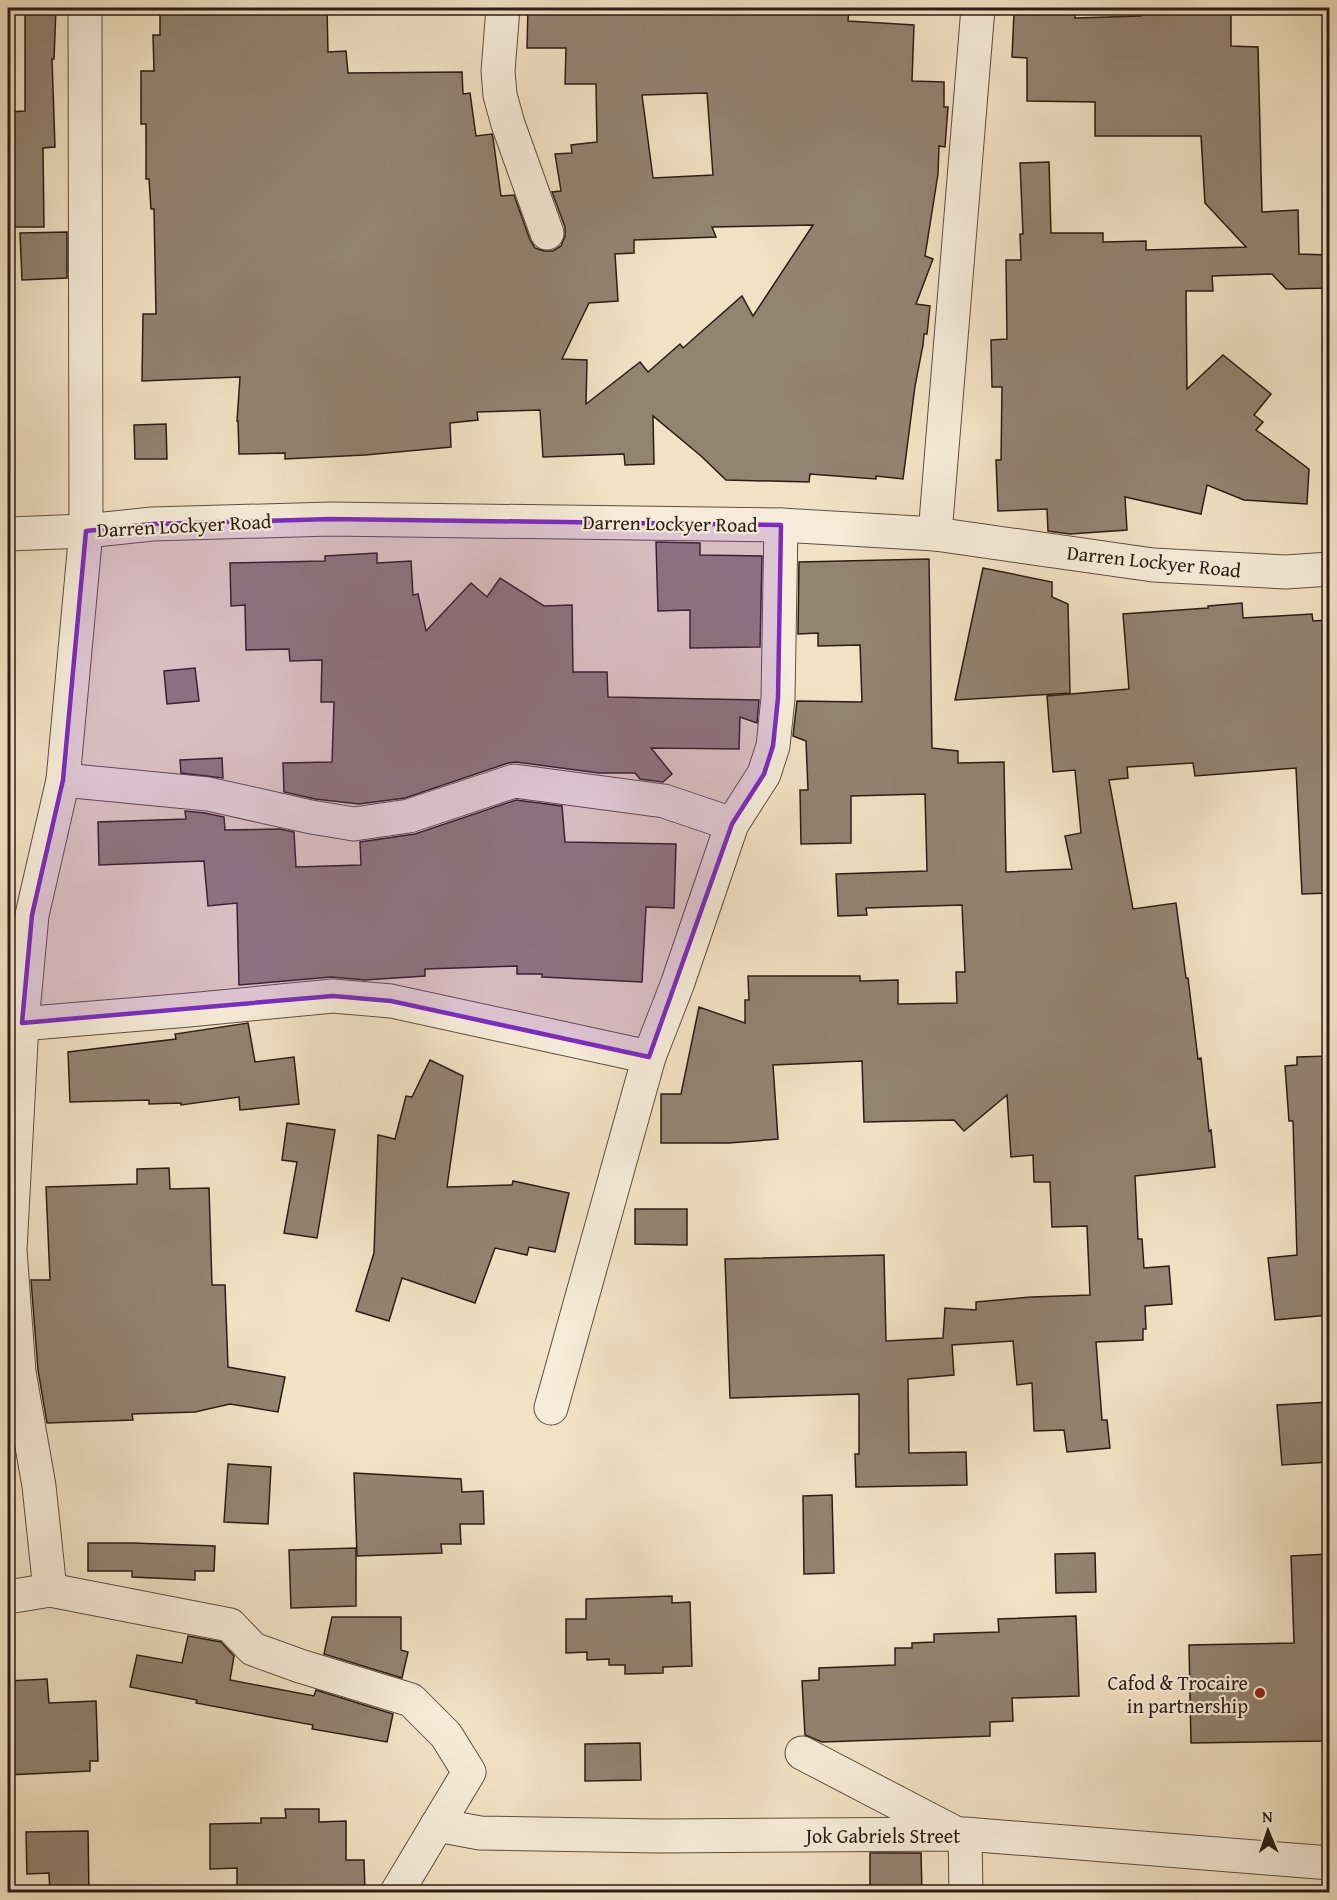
<svg xmlns="http://www.w3.org/2000/svg" width="1337" height="1900" font-family="'Gentium Book Plus',serif">
  <style>
    .building { fill: #938371; stroke: #2c1c15; stroke-width: 1.5; fill-rule: evenodd }
    .lines { fill: none; stroke-linecap: round; stroke-linejoin: round }
    .minor-casing { stroke: #5e4e41; stroke-width: 35 }
    .minor { stroke: #f7ecd9; stroke-width: 33 }
    .marked { fill: #7b2cbf; fill-opacity: 0.2; stroke: #7b2cbf; stroke-width: 4.5; stroke-linejoin: round }
    .poi-dot { fill: #8f2418; stroke: #f7ecd9; stroke-width: 2 }
    .labels { text-anchor: middle; dominant-baseline: central; stroke-width: 4.5; stroke-linejoin: round; paint-order: stroke }
    .street-label { font-size: 20px; fill: #2c1c15; stroke: #f7ecd9 }
    .poi-label { font-size: 20px; fill: #2c1c15; stroke: #f7ecd9; text-anchor: end }
  </style>
  <rect width="100%" height="100%" fill="#f2e2c5"/>
  <filter id="stains"><feTurbulence type="fractalNoise" baseFrequency=".00333" numOctaves="4"/><feColorMatrix values="0 0 0 0 .2 0 0 0 0 .09 0 0 0 0 .02 0 0 0 .5 -.17"/></filter>
  <radialGradient id="worn" r=".72"><stop offset=".6" stop-color="#630" stop-opacity="0"/><stop offset="1" stop-color="#630" stop-opacity=".3"/></radialGradient>
  <!-- building -->
  <g class="building">
    <polygon points="25,8 56,8 54,59 52,59 55,147 43,148 44,227 8,227 8,112 25,111"/>
    <path d="M160 8H327L328 52 346 51 348 73 462 72 463 94 470 93 476 136 492 134 493 138 501 196 514 195 530 240 535 248 544 251H553L561 246 565 236V227L552 192 561 191 555 154 572 153 571 145 597 142 596 84H565L566 48H527L528 8H849L848 21 914 25 912 81 944 82V107H948L945 147 939 146 938 174 925 256 933 259 916 304 930 306 927 334H924L923 345 915 386 903 479 876 476V479L810 474 809 482 726 480 701 456 653 416 654 464 625 465 624 454 543 457 540 410 477 412 478 420 450 423 451 447 365 455 285 459V453L239 454 238 421H237L240 377 142 381 143 314H156L154 209H151L149 179H146V124H141V71H154L153 35H160ZM707 93 713 175 653 178 642 95ZM813 225 753 316 742 296 683 348 680 344 648 372 640 362 586 404 587 360 562 359 589 303 618 301 615 254 634 253V240L716 237 712 227Z"/>
    <polygon points="1017,8 1075,8 1075,18 1141,16 1141,12 1202,12 1202,8 1231,9 1231,46 1258,47 1262,212 1298,210 1299,254 1329,255 1329,288 1286,289 1272,274 1212,276 1213,291 1186,291 1187,389 1223,355 1271,394 1254,415 1263,422 1256,430 1309,469 1307,504 1244,500 1207,485 1201,514 1125,497 1127,530 1070,534 1048,531 1047,509 998,511 996,460 1001,460 1002,387 992,387 991,340 1007,339 1006,260 1021,260 1020,234 1023,234 1020,163 1049,162 1051,233 1103,233 1103,242 1146,241 1146,250 1246,247 1205,203 1201,136 1095,136 1095,102 1027,101 1027,58 1012,57 1014,12 1017,12"/>
    <polygon points="67,232 67,278 22,280 20,233"/>
    <polygon points="166,424 167,459 135,459 134,425"/>
    <polygon points="656,542 700,543 700,555 762,556 760,647 690,648 690,610 658,611"/>
    <polygon points="377,553 377,563 411,561 413,595 418,594 426,631 471,583 487,597 500,578 544,606 572,605 573,672 607,672 608,697 759,700 757,723 740,717 739,749 651,748 672,774 663,782 640,779 635,773 599,773 516,762 508,763 405,798 359,804 315,799 284,792 283,763 332,762 334,702 321,702 322,660 290,661 289,649 246,650 245,605 231,606 230,563 325,561 325,556"/>
    <polygon points="929,559 932,748 958,751 958,763 1004,762 1006,872 1072,869 1065,836 1081,833 1075,770 1053,772 1047,696 1129,689 1123,614 1208,608 1208,606 1242,603 1243,618 1312,614 1313,621 1329,620 1329,893 1302,894 1296,768 1195,776 1193,763 1127,767 1128,778 1109,780 1133,909 1176,903 1186,978 1188,978 1198,1059 1201,1058 1209,1131 1211,1130 1215,1167 1135,1176 1138,1239 1142,1239 1144,1268 1169,1266 1172,1304 1145,1306 1146,1329 1143,1329 1143,1340 1096,1342 1102,1420 1107,1420 1110,1448 1067,1452 1064,1430 1034,1431 1032,1383 1017,1385 1013,1341 952,1345 954,1375 908,1379 909,1453 966,1452 967,1485 856,1487 855,1454 859,1454 859,1394 730,1398 725,1259 884,1255 886,1341 943,1338 945,1308 976,1310 976,1302 1031,1297 1090,1295 1087,1226 1052,1227 1050,1182 1034,1182 1033,1155 1011,1157 1007,1095 964,1131 954,1120 864,1122 862,1061 773,1065 778,1139 729,1143 661,1143 661,1094 681,1094 699,1007 745,1023 745,1000 749,1000 748,976 860,976 860,981 898,980 898,1004 957,1003 956,972 965,972 962,905 866,908 867,915 838,916 836,874 927,871 925,794 851,796 851,843 801,844 800,790 808,790 806,741 793,736 797,701 862,702 860,645 818,646 818,633 798,634 799,562"/>
    <polygon points="983,568 1052,582 1052,597 1068,604 1070,693 955,700"/>
    <polygon points="195,668 199,701 167,704 164,671"/>
    <polygon points="222,758 223,778 181,773 180,760"/>
    <polygon points="516,800 562,806 565,842 676,844 674,908 646,907 642,982 542,977 542,974 517,974 517,966 425,969 425,976 365,980 331,977 239,985 237,903 208,906 204,861 99,865 98,822 186,819 185,811 205,813 224,817 225,830 280,829 294,832 296,867 361,865 360,842 415,834"/>
    <polygon points="248,1023 255,1062 294,1057 299,1104 240,1110 239,1097 181,1105 181,1103 149,1104 149,1100 70,1102 68,1052 176,1039 175,1034"/>
    <polygon points="1329,1056 1329,1315 1275,1320 1268,1258 1297,1255 1293,1121 1289,1121 1285,1066 1297,1065 1297,1057"/>
    <polygon points="430,1060 463,1076 447,1187 512,1185 513,1181 569,1193 555,1252 529,1247 527,1255 495,1248 475,1303 402,1278 389,1321 356,1311 374,1253 378,1135 395,1139 406,1096 412,1097"/>
    <polygon points="287,1123 335,1130 317,1238 284,1233 297,1162 282,1160"/>
    <polygon points="169,1168 170,1189 209,1188 212,1285 225,1285 228,1367 285,1377 278,1412 230,1404 195,1412 132,1414 133,1420 47,1423 38,1370 31,1280 50,1280 46,1187 137,1184 137,1169"/>
    <polygon points="635,1209 687,1209 687,1245 635,1244"/>
    <polygon points="1329,1402 1329,1462 1282,1465 1277,1405"/>
    <polygon points="228,1464 271,1467 268,1524 224,1522"/>
    <polygon points="354,1473 461,1479 462,1492 483,1491 484,1524 460,1524 461,1544 441,1544 442,1553 357,1556"/>
    <polygon points="832,1495 834,1573 804,1574 803,1496"/>
    <polygon points="88,1543 133,1543 215,1546 214,1571 195,1571 195,1580 132,1577 132,1571 88,1571"/>
    <polygon points="356,1548 356,1606 291,1608 289,1550"/>
    <polygon points="1095,1553 1096,1592 1056,1593 1055,1554"/>
    <polygon points="1329,1554 1329,1741 1191,1743 1189,1645 1294,1643 1291,1556"/>
    <polygon points="672,1596 672,1603 690,1602 692,1666 663,1667 663,1673 625,1674 625,1665 609,1665 609,1659 587,1660 587,1652 566,1653 566,1619 586,1619 586,1599"/>
    <polygon points="1076,1616 1079,1696 1012,1698 1013,1721 990,1722 990,1736 822,1742 805,1735 802,1681 819,1680 819,1668 895,1665 895,1648 912,1648 912,1643 934,1642 934,1634 999,1632 998,1619"/>
    <polygon points="332,1617 401,1617 401,1650 408,1652 402,1678 324,1654"/>
    <polygon points="188,1636 221,1642 234,1656 230,1680 314,1696 316,1690 393,1714 387,1742 312,1729 313,1725 196,1703 197,1700 130,1687 137,1655 182,1663"/>
    <polygon points="47,1679 49,1703 96,1701 98,1761 90,1761 90,1771 8,1775 8,1681"/>
    <polygon points="640,1743 641,1780 585,1781 585,1744"/>
    <polygon points="285,1809 319,1809 319,1822 346,1821 346,1860 364,1860 365,1892 237,1893 237,1868 210,1869 210,1824 261,1823 261,1818 286,1818"/>
    <polygon points="88,1831 89,1893 50,1893 49,1873 27,1874 26,1832"/>
    <polygon points="870,1853 921,1853 922,1893 870,1893"/>
  </g>
  <g class="lines">
    <defs>
      <g id="minor">
        <polyline points="503,8 498,71 500,95 508,124 547,233"/>
        <polyline points="8,534 86,531 152,524 331,519 781,525 935,534 1153,565 1286,572 1330,569"/>
        <polyline points="935,534 978,8"/>
        <polyline points="63,780 208,794 311,817 354,824 409,816 514,781 664,801 732,824"/>
        <polyline points="8,1025 189,1010 333,996 391,1001 649,1057"/>
        <polyline points="551,1408 649,1057 677,985 732,824 764,774 773,746 778,698 781,525"/>
        <polyline points="50,1590 230,1625 253,1649 300,1666 411,1700 446,1735 469,1772 397,1892"/>
        <polyline points="8,1597 50,1590 39,1486 19,1372 10,1250 22,1023 32,915 63,780 86,531 85,8"/>
        <polyline points="802,1753 965,1838 966,1892"/>
        <polyline points="437,1825 480,1833 659,1836 965,1834 1330,1863"/>
      </g>
    </defs>
    <!-- minor casing -->
    <use href="#minor" class="minor-casing"/>
    <!-- minor -->
    <use href="#minor" class="minor"/>
  </g>
  <!-- marked area -->
  <path class="marked" d="M331 519 781 525 778 698 773 746 764 774 732 824 649 1057 391 1001 333 996 22 1023 32 915 63 780 86 531 152 524Z"/>
  <!-- markers -->
  <circle class="poi-dot" cx="1260" cy="1693" r="6"/>
  <g class="labels">
    <!-- street labels -->
    <g class="street-label">
      <text transform="translate(670 523) rotate(1)">Darren Lockyer Road</text>
      <text transform="translate(184 525) rotate(-3)">Darren Lockyer Road</text>
      <text transform="translate(1154 561) rotate(6)">Darren Lockyer Road</text>
      <text x="883" y="1835">Jok Gabriels Street</text>
    </g>
    <!-- poi labels -->
    <g class="poi-label">
      <text x="1248" y="1682">Cafod &amp; Trocaire<tspan x="1248" dy="23">in partnership</tspan></text>
    </g>
  </g>
  <!-- margin -->
  <rect width="1337" height="1900" fill="none" stroke="#f2e2c5" stroke-width="30"/>
  <rect x="9" y="9" width="1319" height="1882" fill="none" stroke="#2c1c15" stroke-width="3"/>
  <rect x="15" y="15" width="1307" height="1870" fill="none" stroke="#2c1c15" stroke-width="1.5"/>
  <!-- north arrow -->
  <g transform="translate(1268 1831) rotate(358)" stroke="#f7ecd9" stroke-width="4.5" paint-order="stroke">
  <path d="M0-4.5L10 22L0 15L-10 22Z" fill="#2c1c15"/>
  <text y="-9" font-size="16" font-weight="bold" text-anchor="middle" fill="#2c1c15">N</text>
  </g>
  <rect width="100%" height="100%" filter="url(#stains)"/>
  <rect width="100%" height="100%" fill="url(#worn)"/>
</svg>
